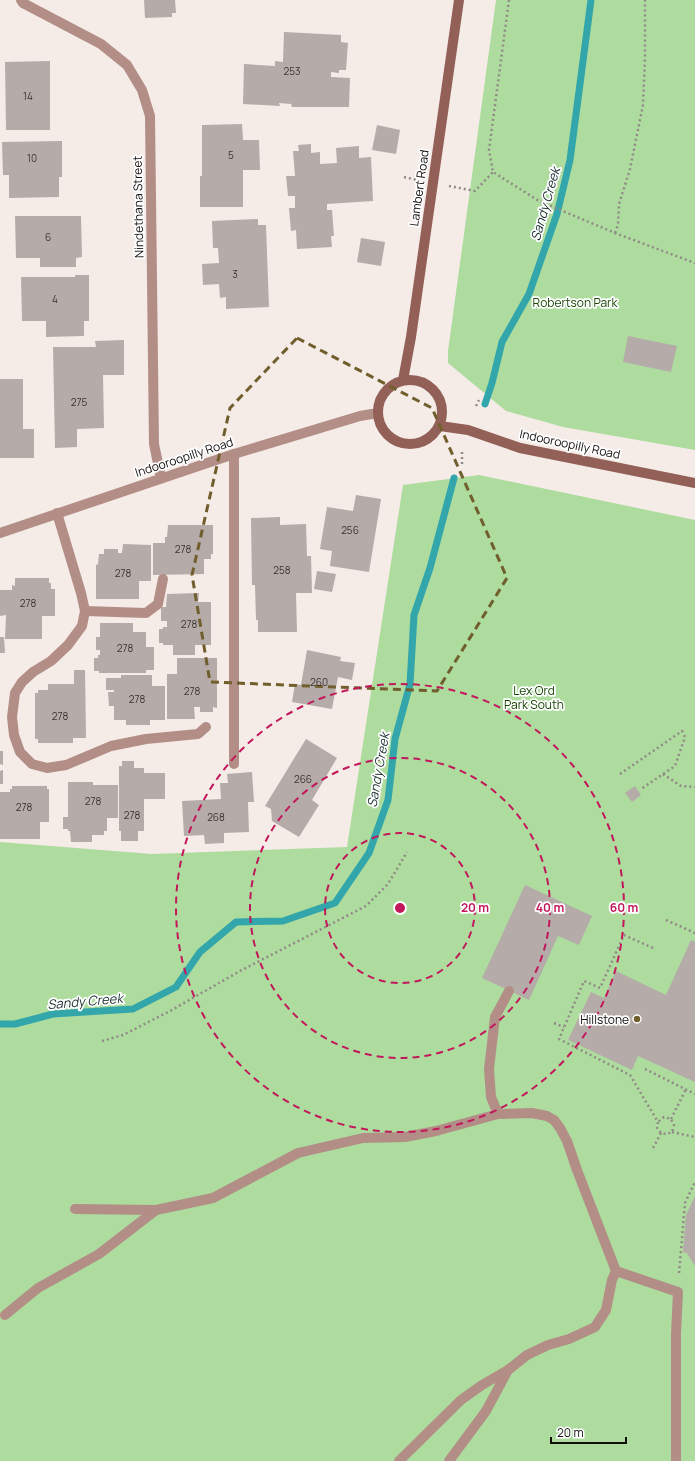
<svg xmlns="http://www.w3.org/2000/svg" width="695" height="1461" font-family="Manrope,sans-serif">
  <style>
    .green { fill: #addc9e }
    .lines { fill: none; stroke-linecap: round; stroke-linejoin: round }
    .stream { stroke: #32a6ab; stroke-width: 7 }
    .building { fill: #b5aba9 }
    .path { stroke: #918a87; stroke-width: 2.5; stroke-dasharray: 2 3; stroke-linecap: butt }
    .service { stroke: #b28e87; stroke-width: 10 }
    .minor { stroke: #b28e87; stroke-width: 10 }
    .tertiary { stroke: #b28e87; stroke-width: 10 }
    .secondary { stroke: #926057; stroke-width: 10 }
    .marked { fill: none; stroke: #715e2d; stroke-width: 3; stroke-dasharray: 8 5; stroke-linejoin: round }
    .ring { fill: none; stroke: #c2185b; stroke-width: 2; stroke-dasharray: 7 5 }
    .poi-dot { fill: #715e2d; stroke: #fff; stroke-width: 1.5 }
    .labels { text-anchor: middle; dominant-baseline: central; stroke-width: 3.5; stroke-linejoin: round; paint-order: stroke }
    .number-label { font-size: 10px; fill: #3a3533 }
    .street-label { font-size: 12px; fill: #110e0c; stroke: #fff }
    .park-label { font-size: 12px; fill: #184504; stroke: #fff }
    .poi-label { font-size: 12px; fill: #110e0c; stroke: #fff; text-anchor: end }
    .water-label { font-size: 13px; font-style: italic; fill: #1a2f2f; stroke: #fff }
    .centre { fill: #c2185b; stroke: #fff; stroke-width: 2 }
    .ring-label { font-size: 12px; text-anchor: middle; font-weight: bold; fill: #c2185b; stroke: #fff; stroke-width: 3.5; stroke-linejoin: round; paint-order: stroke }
  </style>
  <rect width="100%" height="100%" fill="#f5ebe7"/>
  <!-- green -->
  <g class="green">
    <polygon points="496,0 695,0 695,450 563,427 506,411 448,363 448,351"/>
    <polygon points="479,475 695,520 695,1461 0,1461 0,842 152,854 347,847 403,485"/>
  </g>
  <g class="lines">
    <!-- stream -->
    <g class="stream">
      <polyline points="485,404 492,383 502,342 529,294 557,214 570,160 591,0"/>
      <polyline points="0,1024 15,1024 53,1014 133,1009 176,987 200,952 236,922 283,921 335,903 369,853 388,800 395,739 410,684 414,615 430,568 454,478"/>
    </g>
  </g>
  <!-- building -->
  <g class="building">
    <polygon points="144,0 175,0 176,13 172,13 172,17 145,18"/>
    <polygon points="284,32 341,35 341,42 348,43 346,70 339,70 339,73 331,72 331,77 350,78 349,107 292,107 291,104 279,103 280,106 243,104 244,64 275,66 275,61 283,62"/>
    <polygon points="50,61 50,130 6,130 5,62"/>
    <polygon points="242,124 243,140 259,140 260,170 243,170 243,207 200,207 200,176 202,176 202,125"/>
    <polygon points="377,125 400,130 396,154 372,150"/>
    <polygon points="62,141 62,177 59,177 59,197 9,198 9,175 3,175 2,142"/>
    <polygon points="311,144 311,153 320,152 320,164 337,163 336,148 359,146 359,158 371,157 373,201 327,204 327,210 332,210 334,236 331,236 332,247 297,249 296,230 291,231 289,208 295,208 295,196 288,196 286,176 295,176 293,151 299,151 298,145"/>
    <polygon points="15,216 81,216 82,257 76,258 76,267 40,267 40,258 16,258"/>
    <polygon points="258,219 258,225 266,225 269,307 226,309 226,297 220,298 219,284 203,285 202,264 219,263 218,248 213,248 212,221"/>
    <polygon points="361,238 385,242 381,266 357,262"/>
    <polygon points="75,275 89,275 89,321 84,321 84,336 46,337 46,321 22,321 21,277 75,277"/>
    <polygon points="628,336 677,346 671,372 623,362"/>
    <polygon points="124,340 124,375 103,375 104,428 77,429 77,447 55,448 53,347 96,347 95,341"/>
    <polygon points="0,379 23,379 23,429 34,429 34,458 0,458"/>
    <polygon points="356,495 381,499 369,572 330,566 332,551 320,549 327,507 353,511"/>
    <polygon points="280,517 280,525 306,524 307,556 311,556 312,593 296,593 297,632 258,632 258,620 256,620 255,585 252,585 251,518"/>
    <polygon points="168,525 213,525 213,554 211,554 211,559 204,559 204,574 153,575 153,543 165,543 165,537 167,537"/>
    <polygon points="123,544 151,545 151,581 139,581 139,599 96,599 96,565 98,564 99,554 104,554 104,549 118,549 118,553 122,553"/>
    <polygon points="317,571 336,574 332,592 314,589"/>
    <polygon points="15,578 49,578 49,583 51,583 51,589 55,589 55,616 42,616 42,639 5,639 6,615 0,616 0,590 12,590 12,585 15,586"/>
    <polygon points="199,593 198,602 211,602 211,645 195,645 195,655 173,655 173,645 163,645 163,643 159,643 159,629 163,629 163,627 167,627 167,621 161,621 161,607 166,607 167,594"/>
    <polygon points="100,623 133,623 133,632 146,632 146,647 154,647 154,670 146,670 146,673 99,673 99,671 94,671 94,658 98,658 98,655 100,655 100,650 96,650 96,637 100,637"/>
    <polygon points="0,637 4,637 5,653 0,653"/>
    <polygon points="307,650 341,657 340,661 355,663 352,680 338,677 332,709 292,702 295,684 301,685"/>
    <polygon points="177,658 217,658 217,708 213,707 213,712 200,712 200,707 194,707 195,719 167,719 167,674 177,674"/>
    <polygon points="74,670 85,670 86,738 73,738 73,743 38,743 38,739 35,739 35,693 38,693 38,690 48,690 48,684 74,684"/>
    <polygon points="121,675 152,675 152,686 165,686 165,720 150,720 150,725 126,725 126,720 114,720 114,706 109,706 108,692 114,692 114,690 106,690 106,678 121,678"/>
    <polygon points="306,739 337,758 312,800 319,805 299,837 272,821 271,809 265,806"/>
    <polygon points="0,751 3,751 3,765 0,764"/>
    <polygon points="122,761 134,761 134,768 144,768 144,773 165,773 165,799 144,799 144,831 138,831 138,841 121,841 121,831 119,831 119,766 122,766"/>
    <polygon points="3,770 3,784 0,784 0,771"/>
    <polygon points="252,772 254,802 248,802 249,832 224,833 224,843 205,844 204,835 184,836 182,801 221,799 220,783 228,783 227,774"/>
    <polygon points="68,782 93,782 93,785 118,785 118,818 107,818 107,831 104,831 104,835 92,835 92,842 71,842 70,831 68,831 68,829 63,829 63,817 68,817"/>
    <polygon points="12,786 47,786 47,789 49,789 49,822 40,822 40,839 0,839 0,792 10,792 10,789 12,789"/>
    <polygon points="635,786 641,795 632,802 625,793"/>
    <polygon points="525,885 592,916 579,945 558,936 529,1000 482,978"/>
    <polygon points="691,940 695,942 695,1082 638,1056 632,1070 568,1040 591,992 604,998 616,971 666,995"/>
    <polygon points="695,1196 695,1266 687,1253 683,1252 686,1215"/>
  </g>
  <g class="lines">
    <!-- path -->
    <g class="path">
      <polyline points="509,0 489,150 493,172 539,201 615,233 695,263"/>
      <polyline points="404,177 417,180"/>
      <polyline points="449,186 475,191 493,172"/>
      <polyline points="615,233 618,225 619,204 630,169 643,105 645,57 645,0"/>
      <polyline points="476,406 479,400"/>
      <polyline points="462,452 462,466"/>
      <polyline points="620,774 682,731 685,737 675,766 641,789"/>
      <polyline points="663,774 681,786 695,787"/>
      <polyline points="666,920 695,933"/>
      <polyline points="653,948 624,935 600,988 584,981 559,1039 630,1075 658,1122 657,1128 661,1133 667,1134 672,1132 674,1125 671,1119 664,1117 658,1122"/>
      <polyline points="554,1023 564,1027"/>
      <polyline points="102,1041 123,1035 170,1011 240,971 366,906 388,884 407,852"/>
      <polyline points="645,1069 695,1094"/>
      <polyline points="671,1119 686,1089"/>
      <polyline points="672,1132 695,1137"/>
      <polyline points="653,1148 661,1133"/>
      <polyline points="679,1273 685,1203 695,1182"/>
    </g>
    <!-- service -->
    <g class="service">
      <polyline points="234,454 234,764"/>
      <polyline points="57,513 81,593 85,611 82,626 68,645 51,661 33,672 22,682 15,693 12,717 14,735 20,752 32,764 47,768 66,765 111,746 146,739 198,734 206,727"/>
      <polyline points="85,611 146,613 158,604 163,579"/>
      <polyline points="498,1114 491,1097 489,1069 495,1017 509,991"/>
      <polyline points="75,1209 156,1210 213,1198 298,1153 363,1138 405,1137 436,1131 498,1114 532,1113 547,1116 554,1120 560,1128 567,1141 577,1170 616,1271"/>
      <polyline points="5,1315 38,1288 99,1254 156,1210"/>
      <polyline points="399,1461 461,1400 482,1385 508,1370 527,1355 548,1345 569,1339 595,1327 606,1310 612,1280 616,1271 678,1292 676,1334 676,1461"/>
      <polyline points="449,1461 486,1411 508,1370"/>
    </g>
    <!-- minor -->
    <polyline class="minor" points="21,0 23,3 101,44 127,65 142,90 150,116 154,444 161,478"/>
    <!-- tertiary -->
    <polyline class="tertiary" points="0,533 234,454 360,416 378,413"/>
    <!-- secondary -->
    <g class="secondary">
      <circle cx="410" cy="412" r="32"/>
      <polyline points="403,380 411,337 459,0"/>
      <polyline points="440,426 468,430 520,448 695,483"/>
    </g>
  </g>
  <!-- marked area -->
  <path class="marked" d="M297 338 432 408 507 578 437 691 210 682 192 575 230 408Z"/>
  <!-- distance rings -->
  <g class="ring">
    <circle cx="400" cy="908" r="75"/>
    <circle cx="400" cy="908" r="150"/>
    <circle cx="400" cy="908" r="224"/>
  </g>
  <!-- markers -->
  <circle class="poi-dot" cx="637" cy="1019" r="4"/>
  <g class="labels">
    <!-- number labels -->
    <g class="number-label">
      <text x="292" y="71">253</text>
      <text x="28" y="96">14</text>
      <text x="231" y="155">5</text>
      <text x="32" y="158">10</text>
      <text x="48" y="237">6</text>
      <text x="235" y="274">3</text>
      <text x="55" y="299">4</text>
      <text x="79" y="402">275</text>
      <text x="350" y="530">256</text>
      <text x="183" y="549">278</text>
      <text x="282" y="570">258</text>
      <text x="123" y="573">278</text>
      <text x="28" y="603">278</text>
      <text x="189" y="624">278</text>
      <text x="125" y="648">278</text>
      <text x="319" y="682">260</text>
      <text x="192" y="691">278</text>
      <text x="137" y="699">278</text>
      <text x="60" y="716">278</text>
      <text x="303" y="779">266</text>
      <text x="93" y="801">278</text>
      <text x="24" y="807">278</text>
      <text x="132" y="815">278</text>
      <text x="216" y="817">268</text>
    </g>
    <!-- street labels -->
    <g class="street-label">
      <text transform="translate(419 188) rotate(-82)">Lambert Road</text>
      <text transform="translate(138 207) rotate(-91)">Nindethana Street</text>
      <text transform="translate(570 444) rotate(12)">Indooroopilly Road</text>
      <text transform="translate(184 457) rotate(-18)">Indooroopilly Road</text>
    </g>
    <!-- park labels -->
    <g class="park-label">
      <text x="575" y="302">Robertson Park</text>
      <text x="534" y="690">Lex Ord<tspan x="534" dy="14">Park South</tspan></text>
    </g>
    <!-- poi labels -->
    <g class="poi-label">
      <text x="629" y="1019">Hillstone</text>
    </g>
    <!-- water labels -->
    <g class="water-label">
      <text transform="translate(545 204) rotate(-74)">Sandy Creek</text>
      <text transform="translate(378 770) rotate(-80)">Sandy Creek</text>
      <text transform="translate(85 1001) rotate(-5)">Sandy Creek</text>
    </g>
  </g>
  <circle cx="400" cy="908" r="6" class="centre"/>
  <g class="ring-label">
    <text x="475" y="912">20 m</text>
    <text x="550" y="912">40 m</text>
    <text x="624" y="912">60 m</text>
  </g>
  <!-- scale -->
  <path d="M551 1437v6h75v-6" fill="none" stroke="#110e0c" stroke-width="2"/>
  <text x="557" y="1437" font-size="12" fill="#110e0c" stroke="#ffffff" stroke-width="3" paint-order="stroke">20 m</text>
</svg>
